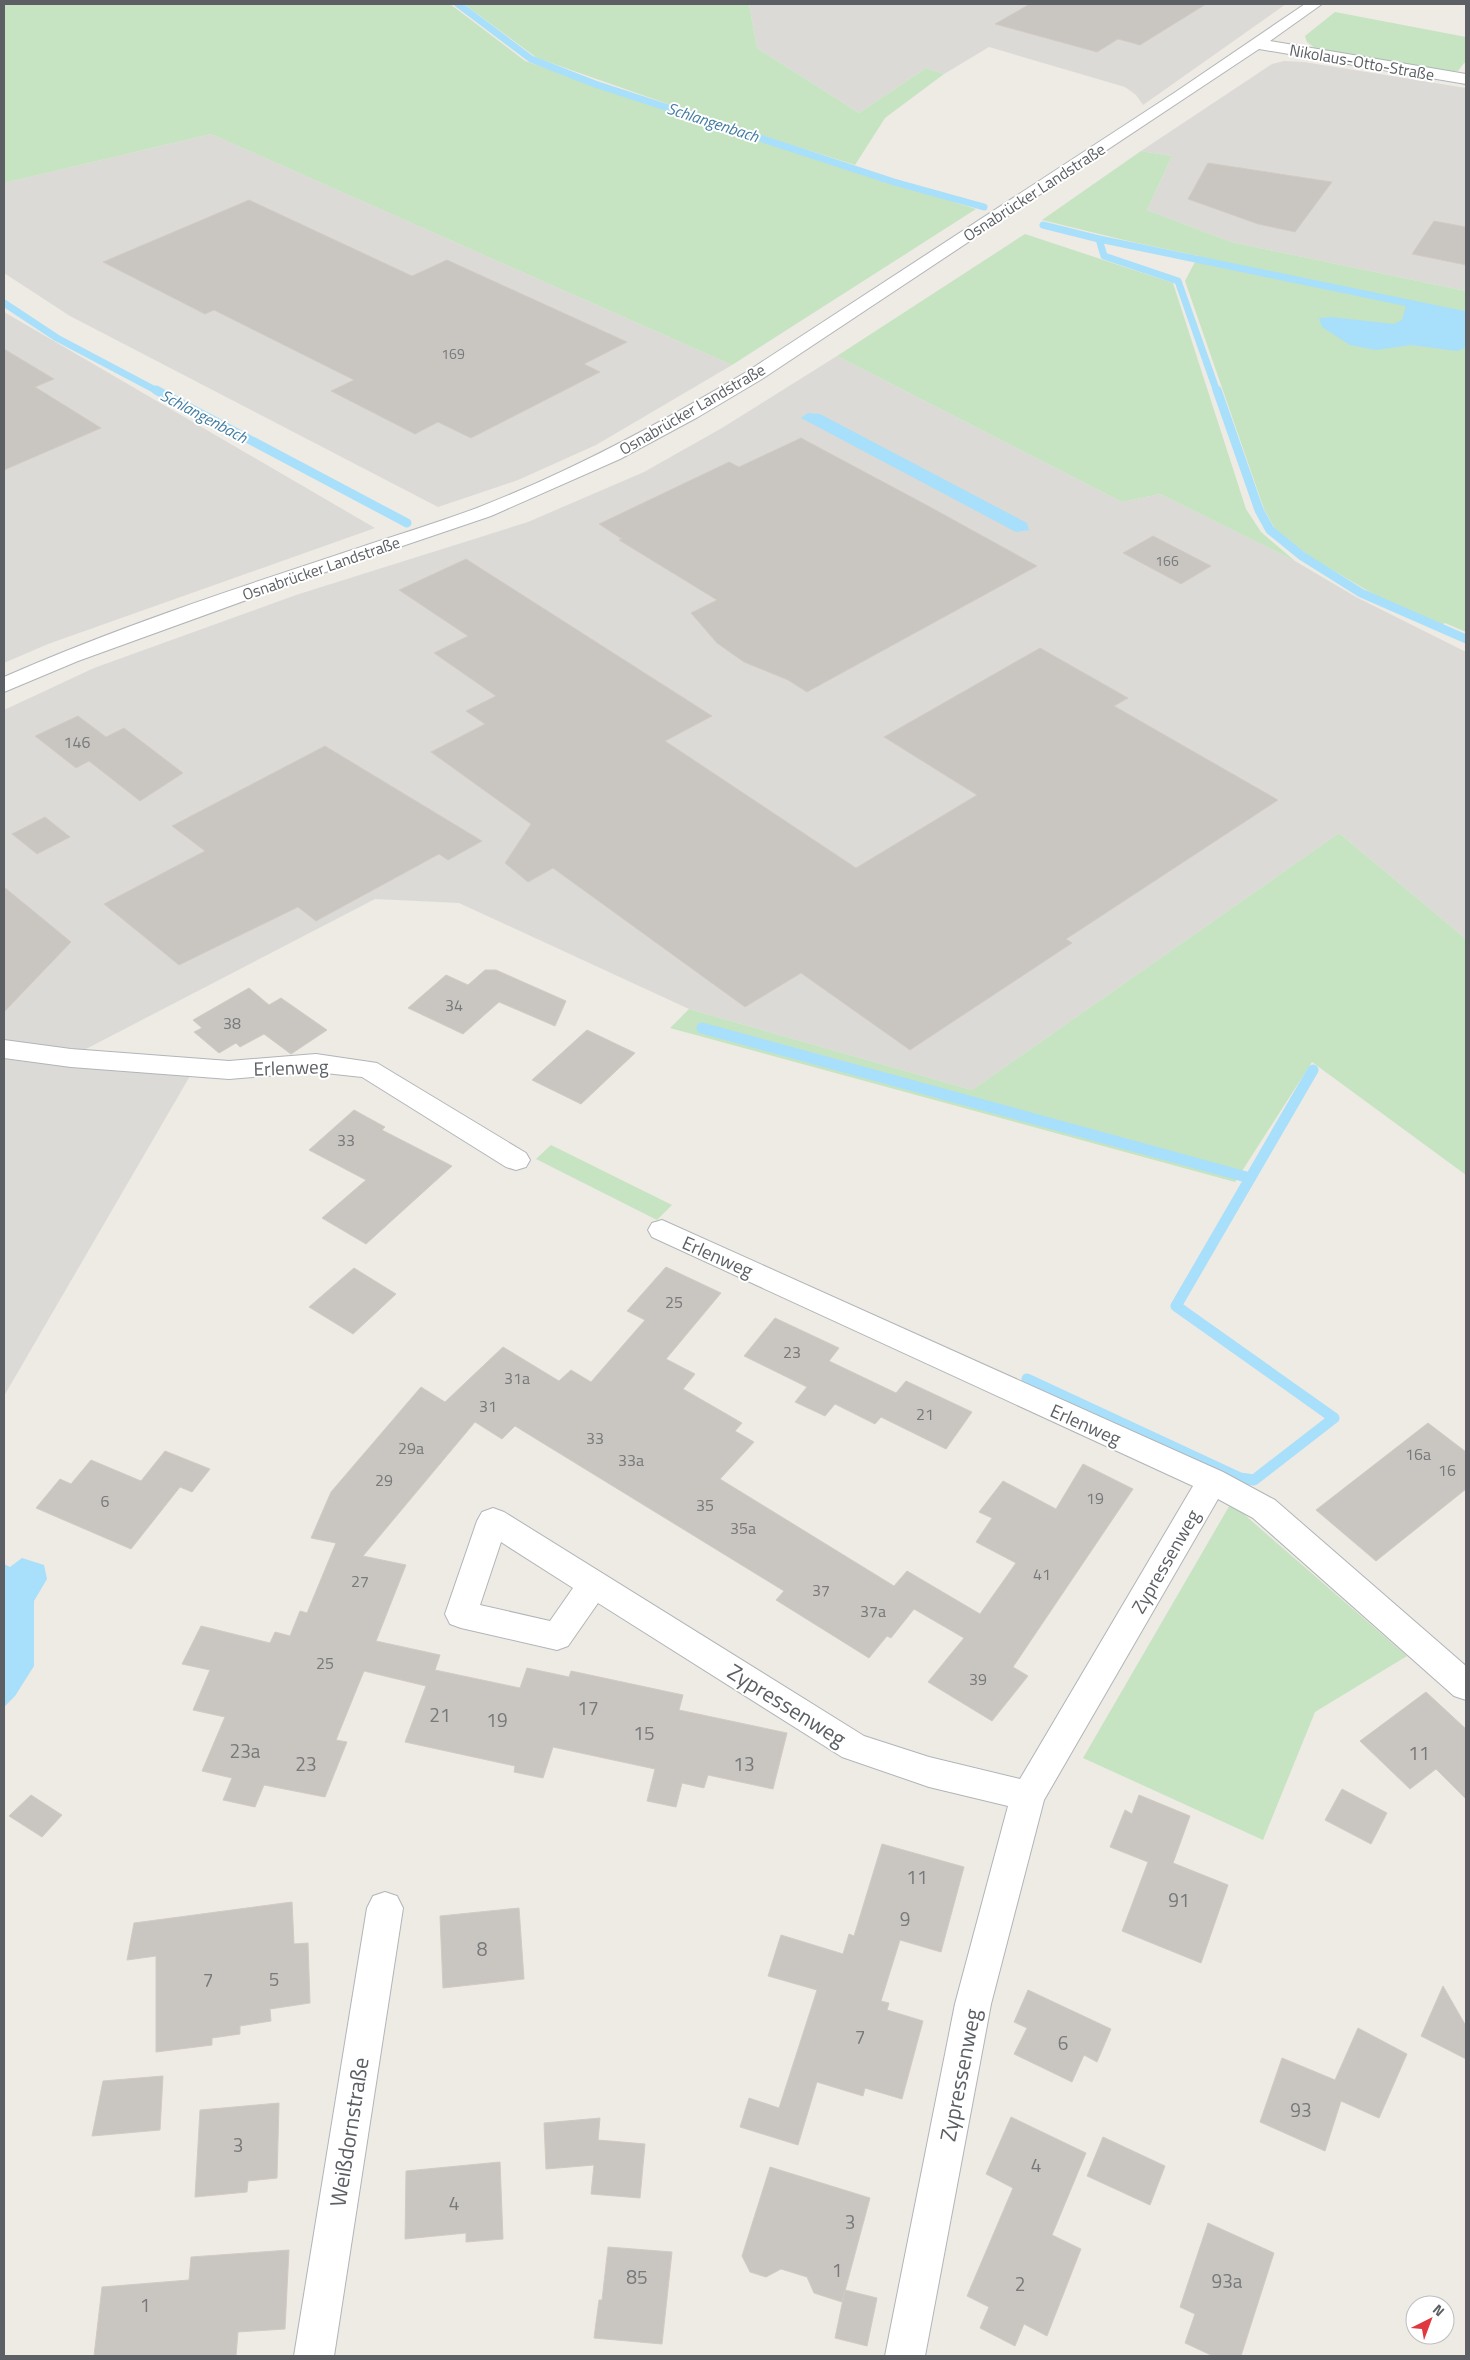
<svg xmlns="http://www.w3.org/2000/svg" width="1470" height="2360" font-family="'Titillium Web',sans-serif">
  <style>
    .industrial { fill: #dcdad6 }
    .green { fill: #c6e4c2 }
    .water { fill: #a8dffa }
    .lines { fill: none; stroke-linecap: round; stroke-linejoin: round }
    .stream-far2 { stroke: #a8dffa; stroke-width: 7 }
    .stream-far1 { stroke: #a8dffa; stroke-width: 9 }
    .stream { stroke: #a8dffa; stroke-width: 11 }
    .building { fill: #c9c5c1; stroke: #d2cbc3 }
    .minor-casing { stroke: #b1b5b8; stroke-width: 2 }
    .minor { fill: #fff; fill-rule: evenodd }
    .labels { text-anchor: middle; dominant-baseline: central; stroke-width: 4; stroke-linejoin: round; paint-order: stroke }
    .far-number-label { font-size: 14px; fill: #77797b }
    .far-street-label { font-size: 16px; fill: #5c6064; stroke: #fff }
    .far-water-label { font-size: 16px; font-style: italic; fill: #427ca2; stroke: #fff }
    .number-label { font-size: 16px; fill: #77797b }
    .street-label { font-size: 19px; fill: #5c6064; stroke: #fff }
    .near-number-label { font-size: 19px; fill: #77797b }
    .near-street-label { font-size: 22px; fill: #5c6064; stroke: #fff }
  </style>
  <rect width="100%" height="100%" fill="#eeeae4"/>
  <!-- industrial -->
  <g class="industrial">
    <polygon points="749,4 1286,4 1143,105 1136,95 1125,87 989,47 944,74 926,68 859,113 757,48"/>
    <polygon points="1284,61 1304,62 1466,88 1466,291 1231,242 1147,210 1172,156 1141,151 1272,64"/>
    <polygon points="211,134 732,365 596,445 518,480 438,507 70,316 4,273 4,183"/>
    <polygon points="4,312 375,528 48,644 4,663"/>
    <polygon points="837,356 1122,502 1160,494 1295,561 1356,597 1466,652 1466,939 1339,833 972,1090 689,1009 459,903 375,899 84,1050 75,1067 190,1076 4,1396 4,710 94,668 296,595 528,522 644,472 722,428"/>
  </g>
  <!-- green -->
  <g class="green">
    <polygon points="4,4 450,4 525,61 711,125 976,209 732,365 211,134 4,183"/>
    <polygon points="464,4 749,4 757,48 859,113 926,68 944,74 885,118 855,165 716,121 537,58"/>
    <polygon points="1335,12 1466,37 1466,64 1464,63 1458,71 1442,71 1315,48 1307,42 1305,36"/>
    <polygon points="1141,151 1172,156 1147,210 1231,242 1466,291 1466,632 1445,623 1441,625 1405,611 1368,591 1309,556 1275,529 1264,509 1185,281 1198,256 1128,241 1042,220"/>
    <polygon points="1025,234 1173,283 1246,509 1261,532 1295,561 1160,494 1122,502 837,356"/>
    <polygon points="1339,833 1466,939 1466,1175 1312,1062 1235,1182 670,1028 689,1009 972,1090"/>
    <polygon points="551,1145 672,1205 657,1220 536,1159"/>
    <polygon points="1231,1503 1407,1656 1315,1712 1263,1840 1083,1758"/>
  </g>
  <!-- water -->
  <g class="water">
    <polygon points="1406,306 1466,318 1466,348 1457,351 1411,345 1376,350 1350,345 1322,327 1319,318 1331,317 1394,324 1402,320"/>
    <polygon points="808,413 820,414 1027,523 1029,530 1016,532 801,418"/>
    <polygon points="22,1558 44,1565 47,1579 34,1601 34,1666 15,1696 4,1707 4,1564 10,1567"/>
  </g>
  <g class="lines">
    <!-- stream-far2 -->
    <g class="stream-far2">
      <polyline points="458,4 531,59 595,84 894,182 984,207"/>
      <polyline points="1043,225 1099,239 1466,315"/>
      <polyline points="1099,239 1104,256 1178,281 1217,392"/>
      <polyline points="4,303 57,338 159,392"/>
    </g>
    <!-- stream-far1 -->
    <g class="stream-far1">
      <polyline points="156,390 407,523"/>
      <polyline points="1217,390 1259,510 1270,530 1302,556 1361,593 1466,639"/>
    </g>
    <!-- stream -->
    <g class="stream">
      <polyline points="702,1028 1250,1178"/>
      <polyline points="1027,1379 1240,1478 1254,1480 1334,1418 1176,1306 1313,1070"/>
    </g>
  </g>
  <!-- building -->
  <g class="building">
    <polygon points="1030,4 1206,4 1140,45 1118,39 1097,52 995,24"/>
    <polygon points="1208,163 1332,182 1295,232 1258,224 1188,199"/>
    <polygon points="249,200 412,276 447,260 627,342 584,364 600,372 471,438 438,422 415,434 331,391 354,380 214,310 205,314 103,262"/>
    <polygon points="1434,221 1466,227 1466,265 1412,254"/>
    <polygon points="4,349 54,379 35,387 101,428 4,470"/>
    <polygon points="801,438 930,507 1037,566 807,692 788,680 744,662 717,643 691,613 717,600 619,540 622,539 599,524 729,462 739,467"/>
    <polygon points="1153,536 1211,566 1181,584 1123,553"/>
    <polygon points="466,559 712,716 665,741 856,868 977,795 884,737 1040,648 1128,698 1114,706 1278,800 1066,939 1072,943 910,1050 801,973 745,1007 553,868 528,882 505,863 531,824 431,752 485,724 466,711 496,696 434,653 468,636 399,590"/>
    <polygon points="78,716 106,737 124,728 183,773 140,801 89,761 76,768 35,736"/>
    <polygon points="325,746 482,841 448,860 439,854 316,921 298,907 179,965 104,904 205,851 172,826"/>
    <polygon points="45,817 70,837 37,854 12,834"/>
    <polygon points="4,887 71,942 4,1012"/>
    <polygon points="485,970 496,970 566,1001 555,1026 499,1002 463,1034 408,1008 446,975 468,985"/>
    <polygon points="249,988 269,1005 281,998 327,1030 291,1054 264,1034 240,1047 236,1043 219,1053 194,1032 202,1028 193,1020"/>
    <polygon points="587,1030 635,1053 581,1104 532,1080"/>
    <polygon points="354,1110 385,1127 382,1130 452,1166 366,1244 322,1218 366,1180 309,1150"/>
    <polygon points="666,1267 721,1293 666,1359 695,1374 683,1389 742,1423 735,1431 754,1442 720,1479 894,1586 907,1571 980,1614 1016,1563 976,1542 992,1518 979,1512 1003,1481 1056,1509 1083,1464 1133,1489 1013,1667 1028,1676 992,1721 928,1682 964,1638 914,1609 891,1638 887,1636 869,1658 776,1600 784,1591 515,1426 502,1439 475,1422 363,1556 406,1565 376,1641 440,1655 435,1670 520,1688 527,1668 569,1677 571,1671 683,1695 679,1710 787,1733 773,1789 708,1775 704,1788 682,1783 676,1807 647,1801 655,1769 553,1747 543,1778 514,1772 515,1766 405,1742 426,1686 364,1671 336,1740 347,1742 325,1797 264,1785 255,1807 223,1800 232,1778 202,1771 225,1717 193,1710 210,1670 182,1664 201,1626 270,1643 275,1632 290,1636 300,1611 307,1613 336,1543 311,1538 331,1492 421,1387 445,1402 503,1347 559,1381 571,1370 591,1382 645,1320 627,1311"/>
    <polygon points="354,1268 396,1294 353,1334 309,1307"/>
    <polygon points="775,1318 839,1348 829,1361 896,1393 906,1381 972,1412 946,1449 881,1417 875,1424 835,1404 825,1416 795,1402 807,1387 744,1356"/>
    <polygon points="1428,1423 1466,1452 1466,1489 1376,1561 1316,1510"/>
    <polygon points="165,1451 210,1469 192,1492 180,1487 131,1549 36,1508 60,1479 71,1484 91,1460 141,1481"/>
    <polygon points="1426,1692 1466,1729 1466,1799 1436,1769 1410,1789 1360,1741"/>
    <polygon points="1342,1789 1387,1813 1371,1844 1325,1820"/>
    <polygon points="31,1795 62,1815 42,1837 9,1816"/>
    <polygon points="1139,1795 1190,1816 1173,1863 1228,1885 1201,1963 1122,1931 1148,1862 1110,1847 1125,1810 1132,1814"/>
    <polygon points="882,1844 964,1867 941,1952 900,1940 881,2001 889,2003 887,2010 923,2021 902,2099 865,2088 863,2096 817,2082 798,2145 740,2127 749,2098 779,2108 817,1990 768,1976 781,1935 843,1954 849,1934 854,1936"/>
    <polygon points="292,1902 294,1944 308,1943 310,2003 270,2009 271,2021 240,2026 240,2034 212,2038 212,2045 156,2052 156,1956 127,1960 134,1923"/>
    <polygon points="519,1908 524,1979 443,1988 440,1916"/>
    <polygon points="1443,1986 1466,2026 1466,2059 1421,2036"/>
    <polygon points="1028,1990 1111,2029 1097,2062 1084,2055 1072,2082 1014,2054 1027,2028 1014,2022"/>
    <polygon points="1358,2028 1407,2054 1379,2118 1341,2101 1325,2151 1260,2122 1282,2058 1335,2080"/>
    <polygon points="163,2076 160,2130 92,2136 103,2081"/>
    <polygon points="279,2103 277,2178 248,2181 247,2192 195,2197 200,2110"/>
    <polygon points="1011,2117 1086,2153 1052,2235 1081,2249 1047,2336 1024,2324 1015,2346 980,2328 989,2307 967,2296 1013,2188 986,2174"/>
    <polygon points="600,2118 598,2140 645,2144 640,2198 591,2194 594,2165 546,2169 544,2123"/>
    <polygon points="1103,2137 1165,2166 1150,2205 1087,2176"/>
    <polygon points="500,2162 503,2239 466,2242 466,2233 405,2239 406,2171"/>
    <polygon points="770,2167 870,2198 842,2302 814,2293 807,2277 781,2269 766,2277 750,2272 742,2256"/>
    <polygon points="1208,2223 1274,2253 1241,2356 1213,2356 1185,2343 1195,2314 1180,2307"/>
    <polygon points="608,2247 672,2252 662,2344 594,2338 599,2300 602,2300"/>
    <polygon points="289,2250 285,2329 238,2332 236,2356 94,2356 102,2287 189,2280 191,2257"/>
    <polygon points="845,2290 877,2298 867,2346 835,2338"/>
  </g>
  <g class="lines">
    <defs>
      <g id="minor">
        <path d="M1305 4H1322L1270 41 1466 74V84L1259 49 762 379 698 417 620 459 491 516 299 581 78 661 4 692V677C115 628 231 590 346 552 390 537 434 524 477 508 572 471 661 423 748 371L1174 93Z"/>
        <polygon points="4,1040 71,1049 229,1061 316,1054 377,1063 526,1153 530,1160 526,1167 516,1170 506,1167 362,1077 316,1072 229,1079 71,1067 4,1058"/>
        <path d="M662 1220 1223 1472 1275 1500 1466 1666V1700L1454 1696 1253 1518 1218 1499 1044 1800 991 2004 925 2356H885L955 2004 1008 1806 929 1787 842 1757 598 1603 568 1646 557 1650 461 1628 450 1624 445 1614 477 1521 482 1512 493 1508 504 1512 864 1736 929 1757 1020 1779 1193 1486 652 1237 648 1230 652 1223ZM501 1542 573 1588 550 1621 480 1605Z"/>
        <polygon points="385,1892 397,1896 403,1908 334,2356 294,2356 367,1908 373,1896"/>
      </g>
    </defs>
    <!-- minor casing -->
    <use href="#minor" class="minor-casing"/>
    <!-- minor -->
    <use href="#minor" class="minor"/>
  </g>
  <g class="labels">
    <!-- far-number labels -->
    <g class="far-number-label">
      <text x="453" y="353">169</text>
      <text x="1167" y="560">166</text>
    </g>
    <!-- far-street labels -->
    <g class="far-street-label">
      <text transform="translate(1362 62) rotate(10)">Nikolaus-Otto-Straße</text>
      <text transform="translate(1034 192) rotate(-33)">Osnabrücker Landstraße</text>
      <text transform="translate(692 409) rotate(-30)">Osnabrücker Landstraße</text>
      <text transform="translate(321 568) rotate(-19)">Osnabrücker Landstraße</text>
    </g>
    <!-- far-water labels -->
    <g class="far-water-label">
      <text transform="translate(713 122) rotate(18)">Schlangenbach</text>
      <text transform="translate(204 416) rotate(28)">Schlangenbach</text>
    </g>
    <!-- number labels -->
    <g class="number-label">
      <text x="77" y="742">146</text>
      <text x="454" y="1005">34</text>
      <text x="232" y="1023">38</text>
      <text x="346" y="1140">33</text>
      <text x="674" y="1302">25</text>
      <text x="792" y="1352">23</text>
      <text x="517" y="1378">31a</text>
      <text x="488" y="1406">31</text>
      <text x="925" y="1414">21</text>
      <text x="595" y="1438">33</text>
      <text x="411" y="1448">29a</text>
      <text x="1418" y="1454">16a</text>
      <text x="631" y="1460">33a</text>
      <text x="1447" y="1470">16</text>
      <text x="384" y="1480">29</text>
      <text x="1095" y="1498">19</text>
      <text x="105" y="1501">6</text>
      <text x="705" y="1505">35</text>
      <text x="743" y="1528">35a</text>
      <text x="1042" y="1574">41</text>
      <text x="360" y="1581">27</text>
      <text x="821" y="1590">37</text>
      <text x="873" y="1611">37a</text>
      <text x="325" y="1663">25</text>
      <text x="978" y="1679">39</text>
    </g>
    <!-- street labels -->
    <g class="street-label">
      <text transform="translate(291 1067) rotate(-2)">Erlenweg</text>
      <text transform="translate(718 1256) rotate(24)">Erlenweg</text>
      <text transform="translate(1086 1424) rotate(24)">Erlenweg</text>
      <text transform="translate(1165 1561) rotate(-60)">Zypressenweg</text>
    </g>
    <!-- near-number labels -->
    <g class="near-number-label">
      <text x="588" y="1707">17</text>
      <text x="440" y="1714">21</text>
      <text x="497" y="1719">19</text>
      <text x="644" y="1732">15</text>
      <text x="245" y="1750">23a</text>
      <text x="1419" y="1752">11</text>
      <text x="306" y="1763">23</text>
      <text x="744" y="1763">13</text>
      <text x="917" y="1876">11</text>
      <text x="1179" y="1899">91</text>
      <text x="905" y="1918">9</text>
      <text x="482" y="1948">8</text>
      <text x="274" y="1978">5</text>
      <text x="208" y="1979">7</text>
      <text x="860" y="2036">7</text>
      <text x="1063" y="2042">6</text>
      <text x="1301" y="2109">93</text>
      <text x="238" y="2144">3</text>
      <text x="1036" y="2164">4</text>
      <text x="454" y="2202">4</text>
      <text x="850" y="2221">3</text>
      <text x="837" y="2269">1</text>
      <text x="637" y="2276">85</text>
      <text x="1227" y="2280">93a</text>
      <text x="1020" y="2283">2</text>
      <text x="145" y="2304">1</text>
    </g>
    <!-- near-street labels -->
    <g class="near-street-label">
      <text transform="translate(787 1705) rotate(32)">Zypressenweg</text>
      <text transform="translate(960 2075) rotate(-79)">Zypressenweg</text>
      <text transform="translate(349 2132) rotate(-81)">Weißdornstraße</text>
    </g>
  </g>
  <!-- border -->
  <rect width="1470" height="2360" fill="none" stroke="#5c6064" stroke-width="10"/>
  <!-- north arrow -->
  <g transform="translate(1430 2320) rotate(42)"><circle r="24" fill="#ffffff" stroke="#bebfc1"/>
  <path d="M0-4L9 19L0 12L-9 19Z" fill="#df383f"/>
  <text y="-8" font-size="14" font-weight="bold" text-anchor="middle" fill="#5c6064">N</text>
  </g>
</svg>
